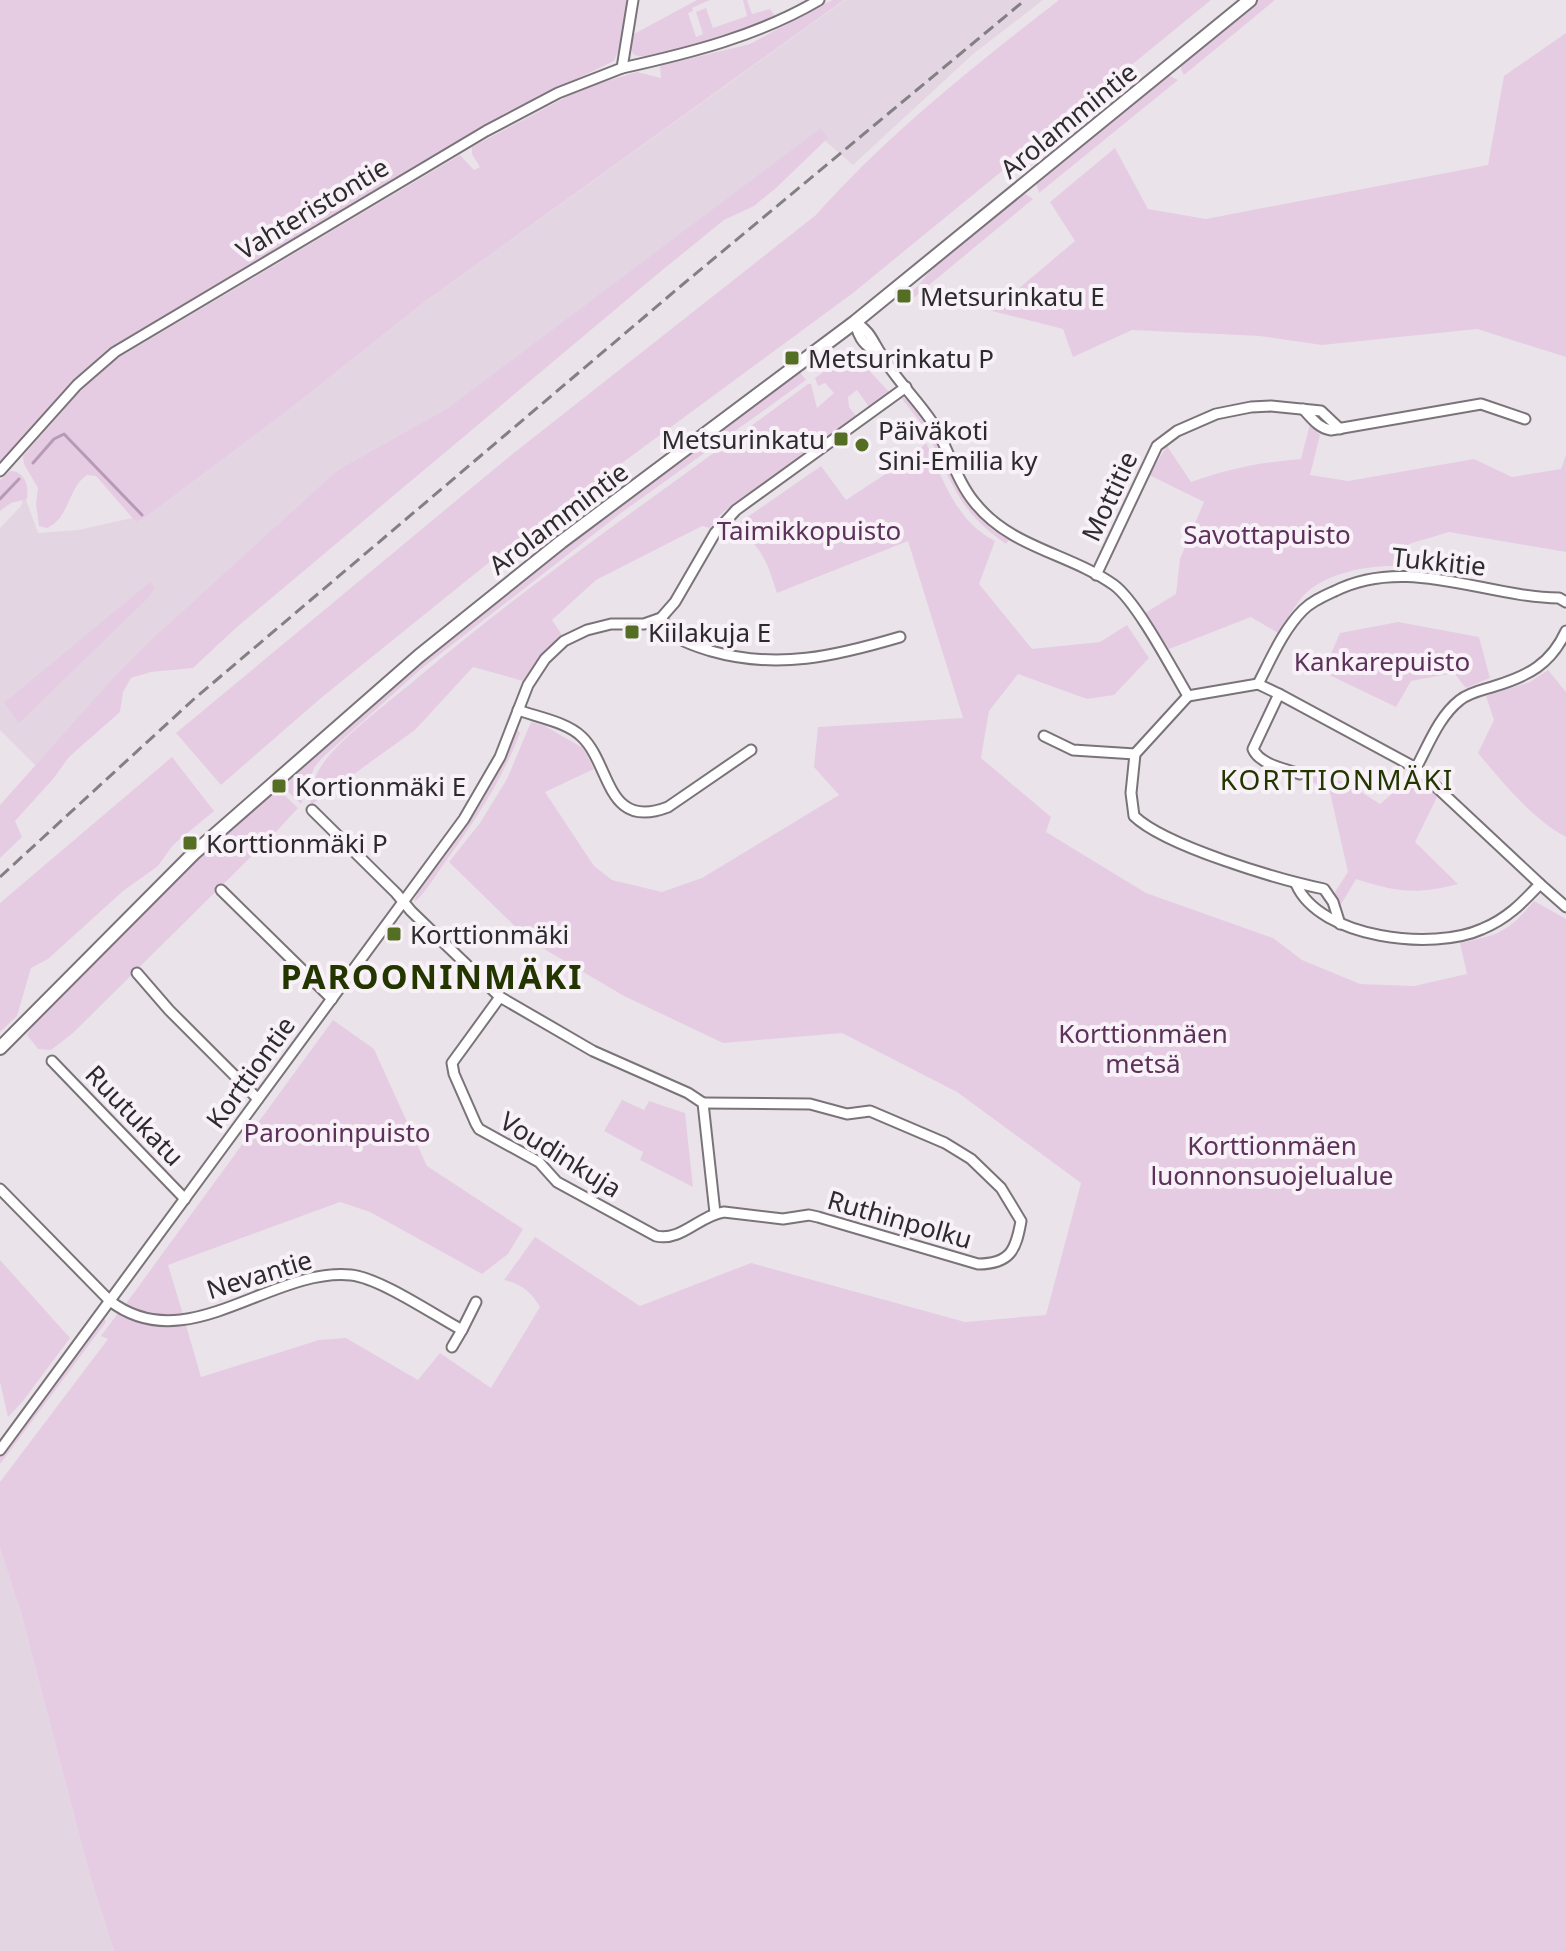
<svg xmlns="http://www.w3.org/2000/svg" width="1566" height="1951" font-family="'Noto Sans',sans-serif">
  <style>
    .built { fill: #e3d6e2 }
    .green { fill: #e5cce3 }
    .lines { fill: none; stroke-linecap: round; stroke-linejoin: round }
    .stream { stroke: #b99ab6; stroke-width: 3 }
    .minor-casing { stroke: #7a7479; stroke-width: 13 }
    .tertiary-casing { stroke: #7a7479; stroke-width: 16 }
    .minor { stroke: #fff; stroke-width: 9 }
    .tertiary { stroke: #fff; stroke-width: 12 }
    .rail { stroke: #837f83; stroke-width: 3; stroke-dasharray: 12 6; stroke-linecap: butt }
    .poi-dot { fill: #546f23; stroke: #f8f1f7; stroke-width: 3 }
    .labels { text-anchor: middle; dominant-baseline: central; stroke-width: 8; stroke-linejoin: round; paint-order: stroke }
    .street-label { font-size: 26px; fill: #2e2b2e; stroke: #f8f1f7 }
    .poi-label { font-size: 26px; fill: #2e2b2e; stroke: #f8f1f7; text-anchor: start }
    .park-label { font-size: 26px; fill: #5c325a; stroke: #f8f1f7 }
    .neighbourhood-label { font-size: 28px; letter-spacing: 2px; fill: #243600; stroke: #f8f1f7 }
    .district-label { font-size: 34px; font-weight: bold; letter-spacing: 2px; fill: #243600; stroke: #f8f1f7 }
  </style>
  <rect width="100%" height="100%" fill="#eae4ea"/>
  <!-- built -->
  <g class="built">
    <polygon points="845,0 1043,0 972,55 853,165 823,139 448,408 339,469 36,766 0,730 0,528 21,506 24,494 38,533 78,530 150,514 286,412 423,303"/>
    <polygon points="0,1548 21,1613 90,1876 114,1951 0,1951"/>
  </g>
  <!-- green -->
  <g class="green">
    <polygon points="0,0 629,0 625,34 614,61 509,111 106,353 78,378 0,467"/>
    <path d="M697 0H710L692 8 693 11 688 13 696 37 703 34 696 12 706 8 713 28 747 16 743 0H747L752 14 770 9 775 16C753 27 651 66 633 54L631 48 634 34Z"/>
    <path d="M832 0H844L423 303 286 412 150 514 136 522 96 476 87 475C68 487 70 518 47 528L39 526 36 504 38 488 24 464 23 456 76 395 115 360 460 155 474 170 480 167 472 154V147L570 95 600 83 637 72 661 78 660 66 750 44Z"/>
    <path d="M1059 0H1211L853 293 512 544 321 698 221 785 176 733 510 456 816 215C888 134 974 66 1059 0Z"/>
    <polygon points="1257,0 1275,0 1184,75 1181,69 1182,62"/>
    <polygon points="1566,33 1566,357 1477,329 1322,345 1260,336 1132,330 1073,357 1063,329 992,311 1075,241 1050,202 1115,148 1148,209 1206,219 1488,165 1504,76"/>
    <polygon points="1168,75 1178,80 1039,193 1036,183"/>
    <polygon points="821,128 828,138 776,188 754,206 724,220 660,272 237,627 193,668 151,672 131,678 123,692 120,712 69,757 53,779 15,821 22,837 0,858 0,805 114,677 150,641 339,469 448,408"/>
    <polygon points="1023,192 1033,199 911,300 907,295 918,286 932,268"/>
    <path d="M852 352 889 392 869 407 857 390 848 397 849 407 856 416 731 506 719 516 710 528 702 526 596 580 552 620 562 635 536 662 523 681 473 667 415 730 311 805C308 792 315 775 322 765 342 736 393 699 421 675 544 571 678 481 808 384H811L817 408 834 393 825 383 818 386 815 378Z"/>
    <polygon points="800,372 806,380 621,513 421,669 322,758 314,768 301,804 283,787 307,759 446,639 541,564"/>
    <path d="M901 397C929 405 953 482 971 507 981 521 994 532 1009 540L1006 544C957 510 953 483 927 433 920 420 909 409 901 397Z"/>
    <path d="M1310 424 1320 435 1310 475 1348 481 1474 459 1512 477 1561 469 1566 455V552L1449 532 1409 544 1397 566C1368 565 1324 573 1303 596 1294 607 1286 621 1278 633L1251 617 1169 649 1145 613 1176 594 1180 559 1204 502 1149 475 1167 446 1191 482C1228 469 1262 462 1301 459Z"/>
    <path d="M926 443C944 481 956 521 995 541L979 584 1032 649 1100 642 1127 625 1149 658 1114 695 1087 699 1018 674 989 711 981 758 1051 817 1046 832 1146 893 1273 938 1302 960 1360 984 1414 986 1467 974 1460 943C1499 935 1508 932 1534 901L1566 919V1951H114L90 1876 21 1613 0 1548V1482L108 1339 101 1336 118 1313 160 1327 186 1325 201 1377 319 1340 346 1338 418 1380 440 1353 491 1388 540 1307C531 1292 522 1284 504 1280L535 1237 640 1306 751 1263 965 1322 1046 1315 1081 1183 957 1092 842 1033 723 1043 624 996 529 940 449 862 480 823 507 779 531 722 545 726 583 748 594 769 545 792 594 866 612 880 662 892 702 878 839 795 814 767 818 727 963 718 908 541 777 593C767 562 762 545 733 527L821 466 846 500 913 456Z"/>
    <path d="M10 471C25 471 29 486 27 499L11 503 0 511V480Z"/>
    <polygon points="150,582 155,588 149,597 19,723 4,703"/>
    <polygon points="1398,622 1479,637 1490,678 1466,688 1454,673 1411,681 1396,707 1323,672 1340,633"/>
    <path d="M1548 670 1566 692V837C1530 817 1504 784 1478 753L1494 720 1486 696 1530 682Z"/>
    <path d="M517 729 520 733C501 783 472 825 441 868 433 879 424 895 414 902L417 894 477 810 500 770Z"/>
    <polygon points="172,757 214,811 173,845 158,866 123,891 48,959 31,968 17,1016 0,1032 0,903"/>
    <path d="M1306 770 1349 784 1380 804 1414 775 1438 795 1415 842 1458 884C1417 895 1396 892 1356 879L1340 906 1335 892 1348 872 1329 788 1302 779Z"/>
    <polygon points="279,790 298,808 275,833 73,1033 51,1050 38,1049 27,1035 36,1019 197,858 256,805"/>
    <path d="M333 1020 374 1049 427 1166 523 1229 508 1254 482 1274 370 1212 340 1202 168 1265 183 1314C162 1319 144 1316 125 1305Z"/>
    <polygon points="622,1100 644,1110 649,1101 685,1113 693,1187 640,1160 643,1152 604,1131"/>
    <polygon points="0,1260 70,1338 23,1401 8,1417 0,1382"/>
    <polygon points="104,1317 106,1322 0,1464 0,1458"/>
  </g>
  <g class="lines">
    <!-- stream -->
    <g class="stream">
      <polyline points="33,463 54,439 64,434 142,515"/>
      <polyline points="0,499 19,479"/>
    </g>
    <defs>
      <g id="minor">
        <path d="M622 68C690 53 758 36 819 0"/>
        <path d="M855 322C870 331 872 340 881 354 895 379 917 399 932 422 949 448 955 479 975 503 1011 548 1069 553 1114 585 1137 602 1172 669 1188 696L1258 684 1279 694 1416 768 1540 884C1522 903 1507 919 1482 929 1434 951 1320 939 1296 884"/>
        <path d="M855 322C859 340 865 346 881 355"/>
        <path d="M1303 409C1312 418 1318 428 1331 430L1481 404 1525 419"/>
        <polyline points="0,471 77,385 115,352 486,131 558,93 622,68 633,0"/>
        <polyline points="1096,575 1157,446 1177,431 1216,414 1251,407 1271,406 1321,411 1340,429"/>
        <path d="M661 618C676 641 686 643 711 651 777 670 836 656 900 637"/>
        <path d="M1258 684C1271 659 1283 630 1303 610 1312 601 1324 596 1335 591 1407 555 1484 597 1559 598L1566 602"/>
        <path d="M1279 694 1253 749C1259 764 1285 769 1300 774"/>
        <path d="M1188 696 1135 754 1131 793 1134 816C1165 846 1280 880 1324 889L1333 902 1340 924"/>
        <path d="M518 710C537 717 567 722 582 737 611 765 606 831 668 807L751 750"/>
        <polyline points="1044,736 1073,750 1135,754"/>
        <path d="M1416 768C1428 746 1439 716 1460 700 1470 692 1483 690 1495 686 1528 676 1551 664 1566 631"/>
        <polyline points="312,810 396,893 411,911 500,997 593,1051 688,1093 703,1103 715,1213"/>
        <polyline points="1540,884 1566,907"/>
        <polyline points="221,890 332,999"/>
        <polyline points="137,973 169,1010 258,1099"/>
        <path d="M500 997 452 1063 454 1074 476 1124 479 1129 539 1162 557 1182 656 1236C681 1242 700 1215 724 1212L783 1219 809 1215 818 1217 978 1264C1011 1264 1016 1249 1021 1221L1001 1188 971 1159 945 1143 870 1111 847 1114 810 1104 703 1103"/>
        <polyline points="52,1061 185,1199"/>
        <path d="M0 1189 110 1301C187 1360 271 1267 351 1275 380 1278 434 1315 462 1330L476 1302"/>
        <polyline points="452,1347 462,1330"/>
        <polyline points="0,1450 464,819 500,757 528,685 545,659 564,641 587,630 611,624 644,624 661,618 675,602 715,533 736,510 906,387"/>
      </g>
      <polyline id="tertiary" points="0,1048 193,854 419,656 561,542 855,322 1250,0"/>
    </defs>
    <!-- minor casing -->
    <use href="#minor" class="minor-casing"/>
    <!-- tertiary casing -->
    <use href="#tertiary" class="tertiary-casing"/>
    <!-- minor -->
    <use href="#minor" class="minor"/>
    <!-- tertiary -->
    <use href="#tertiary" class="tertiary"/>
    <!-- rail -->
    <polyline class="rail" points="0,877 194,699 682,285 1025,0"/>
  </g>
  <!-- markers -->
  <g class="poi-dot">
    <rect x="896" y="288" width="16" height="16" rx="4"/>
    <rect x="784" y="350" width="16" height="16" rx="4"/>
    <rect x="833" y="431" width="16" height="16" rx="4"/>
    <circle cx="862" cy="445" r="8"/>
    <rect x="624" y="624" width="16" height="16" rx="4"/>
    <rect x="271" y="778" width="16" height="16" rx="4"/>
    <rect x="182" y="835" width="16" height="16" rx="4"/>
    <rect x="386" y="926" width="16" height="16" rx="4"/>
  </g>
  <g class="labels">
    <!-- street labels -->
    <g class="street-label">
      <text transform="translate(1068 120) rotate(-39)">Arolammintie</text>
      <text transform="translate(312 208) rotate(-31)">Vahteristontie</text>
      <text transform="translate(1109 496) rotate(-65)">Mottitie</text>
      <text transform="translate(558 518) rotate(-37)">Arolammintie</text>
      <text transform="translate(1439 561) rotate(6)">Tukkitie</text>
      <text transform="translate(250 1072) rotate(-54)">Korttiontie</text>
      <text transform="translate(135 1115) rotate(46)">Ruutukatu</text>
      <text transform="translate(561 1154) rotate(32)">Voudinkuja</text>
      <text transform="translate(900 1219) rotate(16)">Ruthinpolku</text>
      <text transform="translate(259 1274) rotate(-17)">Nevantie</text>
    </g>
    <!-- poi labels -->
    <g class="poi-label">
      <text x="920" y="296">Metsurinkatu E</text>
      <text x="808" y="358">Metsurinkatu P</text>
      <text x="878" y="430">Päiväkoti<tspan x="878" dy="30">Sini-Emilia ky</tspan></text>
      <text x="825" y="439" text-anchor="end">Metsurinkatu</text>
      <text x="648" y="632">Kiilakuja E</text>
      <text x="295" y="786">Kortionmäki E</text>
      <text x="206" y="843">Korttionmäki P</text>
      <text x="410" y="934">Korttionmäki</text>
    </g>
    <!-- park labels -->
    <g class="park-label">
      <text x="809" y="530">Taimikkopuisto</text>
      <text x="1267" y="534">Savottapuisto</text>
      <text x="1382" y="661">Kankarepuisto</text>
      <text x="1143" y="1033">Korttionmäen<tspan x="1143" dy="30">metsä</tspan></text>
      <text x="337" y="1132">Parooninpuisto</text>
      <text x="1272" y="1145">Korttionmäen<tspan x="1272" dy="30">luonnonsuojelualue</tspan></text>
    </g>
    <!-- neighbourhood labels -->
    <g class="neighbourhood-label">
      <text x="1337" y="779">KORTTIONMÄKI</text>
    </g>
    <!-- district labels -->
    <g class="district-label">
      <text x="432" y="976">PAROONINMÄKI</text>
    </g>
  </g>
</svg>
